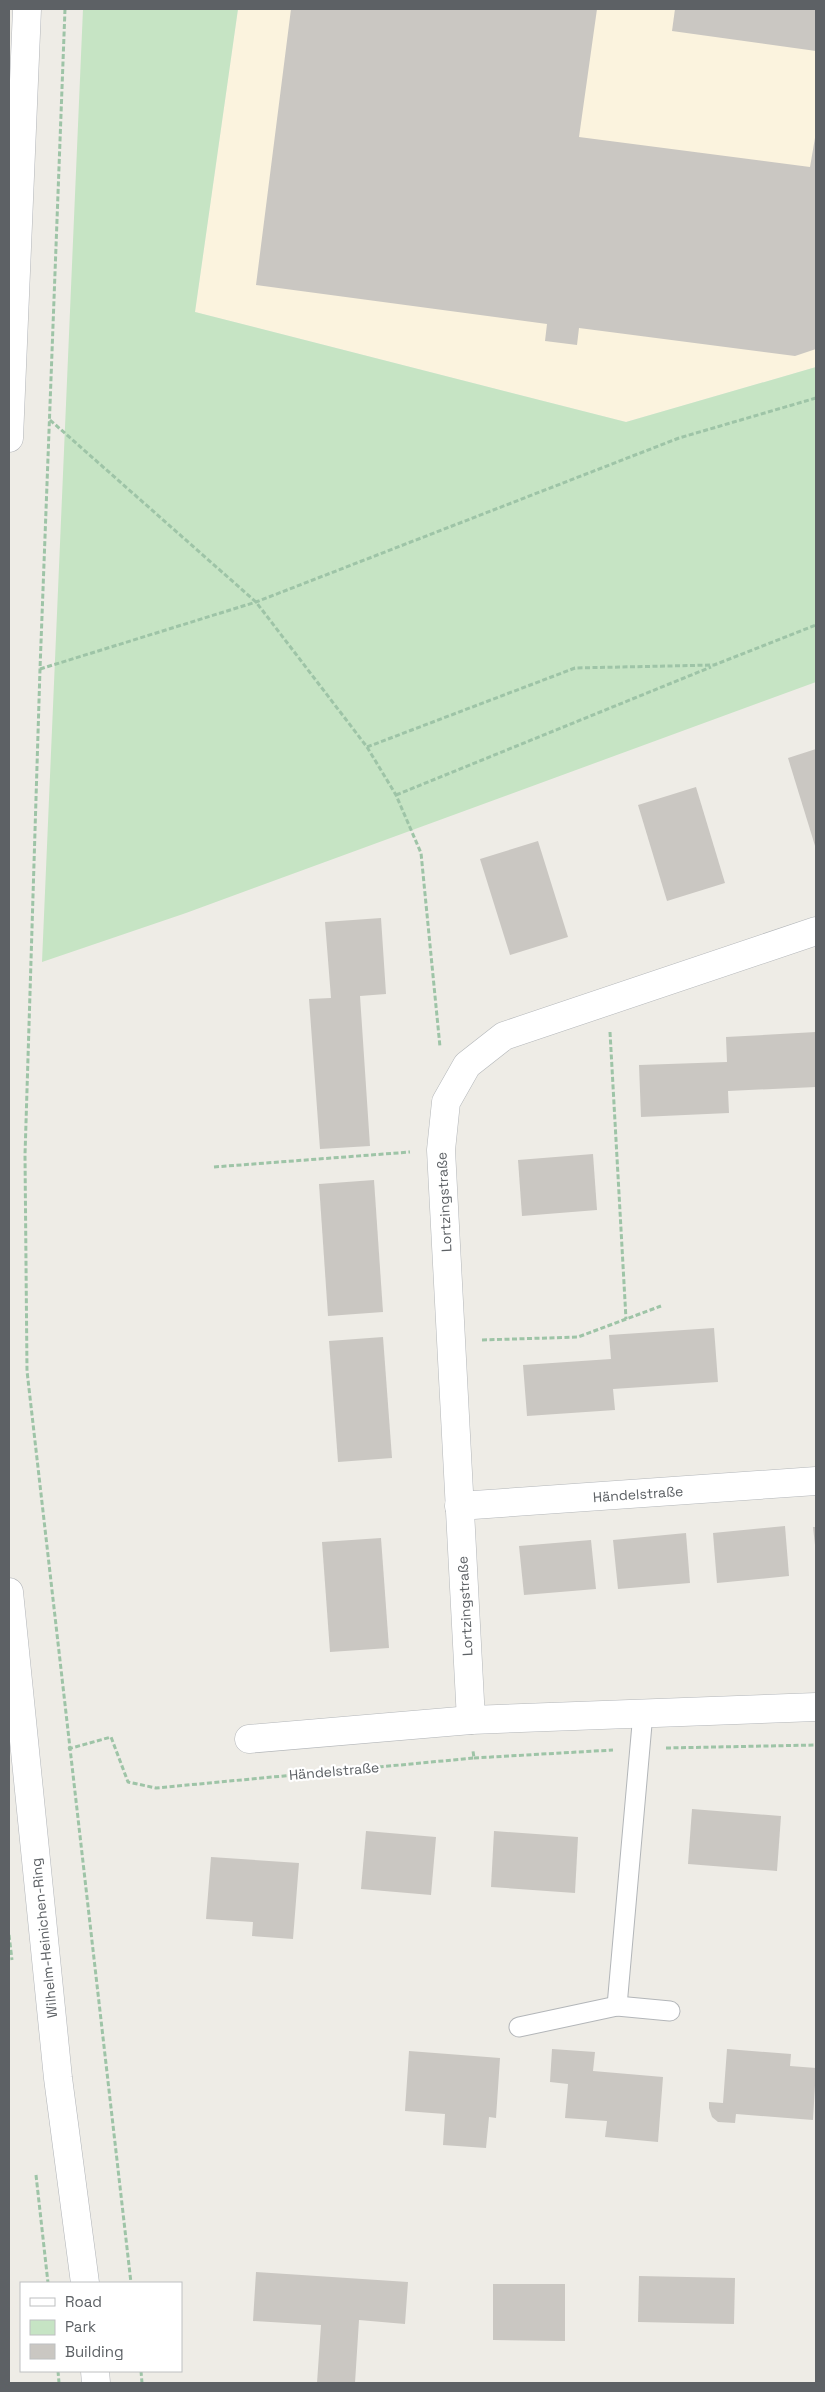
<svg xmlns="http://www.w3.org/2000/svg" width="825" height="2392" font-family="'Space Grotesk',sans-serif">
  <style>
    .commercial { fill: #fbf3de }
    .green { fill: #c6e4c4 }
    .building { fill: #cac7c2 }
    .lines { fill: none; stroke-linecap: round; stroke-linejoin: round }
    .lane-casing { stroke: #b3b6b9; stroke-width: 21 }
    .street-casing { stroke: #b3b6b9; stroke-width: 29 }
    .secondary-casing { stroke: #b2b5b9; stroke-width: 29 }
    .path { stroke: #9ec4a7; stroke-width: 3; stroke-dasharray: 5 2.5; stroke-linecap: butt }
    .lane { stroke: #fff; stroke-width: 19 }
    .street { stroke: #fff; stroke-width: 28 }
    .secondary { stroke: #fff; stroke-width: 28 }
    .labels { text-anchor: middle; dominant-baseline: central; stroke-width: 4.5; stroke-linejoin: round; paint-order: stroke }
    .street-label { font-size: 14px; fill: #5d6165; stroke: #fff }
  </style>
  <rect width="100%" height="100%" fill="#eeece6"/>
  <!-- commercial -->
  <polygon class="commercial" points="238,9 816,9 816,367 626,422 195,312"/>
  <!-- green -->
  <polygon class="green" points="83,9 238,9 195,312 626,422 816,367 816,682 186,913 42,962"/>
  <!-- building -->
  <g class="building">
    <polygon points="291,9 597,9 579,137 810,167 816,132 816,349 795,356 579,328 577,345 545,341 547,324 256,285"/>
    <polygon points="675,9 816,9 816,51 672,31"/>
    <polygon points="816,749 816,849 788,758"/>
    <polygon points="696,787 725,883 667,901 638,805"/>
    <polygon points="538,841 568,937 510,955 480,859"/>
    <polygon points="381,918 386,994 360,996 370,1146 320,1149 309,999 331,998 325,922"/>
    <polygon points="816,1032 816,1087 728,1091 729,1113 641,1117 639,1065 727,1062 726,1037"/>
    <polygon points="593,1154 597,1210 522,1216 518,1160"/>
    <polygon points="374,1180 383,1312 328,1316 319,1184"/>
    <polygon points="714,1328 718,1382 613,1389 615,1410 527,1416 523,1365 611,1359 609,1335"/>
    <polygon points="383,1337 392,1458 338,1462 329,1341"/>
    <polygon points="785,1526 789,1576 717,1583 713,1533"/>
    <polygon points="813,1527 816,1527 816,1545 815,1545"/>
    <polygon points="686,1533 690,1583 618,1589 613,1540"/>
    <polygon points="381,1538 389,1648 330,1652 322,1542"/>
    <polygon points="591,1540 596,1589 524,1595 519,1546"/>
    <polygon points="692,1809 781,1816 777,1871 688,1864"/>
    <polygon points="366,1831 436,1837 431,1895 361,1889"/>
    <polygon points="494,1831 578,1837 575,1893 491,1887"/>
    <polygon points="211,1857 299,1863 293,1939 252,1936 253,1922 206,1919"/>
    <polygon points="552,2049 595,2052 593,2071 663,2077 658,2142 605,2137 607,2121 565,2118 568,2084 550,2082"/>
    <polygon points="727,2049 791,2054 790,2066 816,2068 813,2120 736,2114 735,2123 718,2122 712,2117 709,2108 709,2102 723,2103"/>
    <polygon points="409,2051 500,2058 496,2118 489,2117 486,2148 443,2145 445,2114 405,2111"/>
    <polygon points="256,2272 408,2282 405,2324 359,2320 355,2383 317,2383 321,2325 253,2321"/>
    <polygon points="639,2276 735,2278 734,2324 638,2322"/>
    <polygon points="493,2284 565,2284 565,2341 493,2340"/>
  </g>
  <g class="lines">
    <defs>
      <g id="lane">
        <polyline points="617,2006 643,1713"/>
        <polyline points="519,2027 617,2006 670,2011"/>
      </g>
      <g id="street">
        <polyline points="459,1506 816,1481"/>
        <polyline points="471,1720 441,1150 446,1102 467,1065 504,1036 816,931"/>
        <polyline points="249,1739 471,1720 816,1707"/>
      </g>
      <g id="secondary">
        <polyline points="9,438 27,9"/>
        <polyline points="9,1592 58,2078 85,2283"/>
        <polyline points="95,2371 96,2383"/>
      </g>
    </defs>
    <!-- lane casing -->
    <use href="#lane" class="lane-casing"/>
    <!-- street casing -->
    <use href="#street" class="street-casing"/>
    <!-- secondary casing -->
    <use href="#secondary" class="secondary-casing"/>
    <!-- path -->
    <g class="path">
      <polyline points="65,9 40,669 25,1155 27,1371 131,2283"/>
      <polyline points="50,420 256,602 367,747 575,668 714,665 816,625"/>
      <polyline points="40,669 256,602 679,438 816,398"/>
      <polyline points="367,747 396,795 421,853 440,1047"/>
      <polyline points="396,795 711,667"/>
      <polyline points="610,1032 626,1319"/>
      <polyline points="214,1167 410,1152"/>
      <polyline points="482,1340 578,1337 661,1306"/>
      <polyline points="666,1748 816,1745"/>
      <polyline points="68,1749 111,1737 128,1782 156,1788 474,1758 473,1751"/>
      <polyline points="474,1758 613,1750"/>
      <polyline points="9,1935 12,1960"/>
      <polyline points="36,2175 48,2283"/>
      <polyline points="58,2371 59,2383"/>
      <polyline points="141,2371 142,2383"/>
    </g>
    <!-- lane -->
    <use href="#lane" class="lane"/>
    <!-- street -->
    <use href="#street" class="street"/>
    <!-- secondary -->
    <use href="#secondary" class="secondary"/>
  </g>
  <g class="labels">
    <!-- street labels -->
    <g class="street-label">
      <text transform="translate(444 1202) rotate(-93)">Lortzingstraße</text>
      <text transform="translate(638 1494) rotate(-4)">Händelstraße</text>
      <text transform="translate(465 1606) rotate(-93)">Lortzingstraße</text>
      <text transform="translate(334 1771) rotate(-5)">Händelstraße</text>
      <text transform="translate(44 1938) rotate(-96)">Wilhelm-Heinichen-Ring</text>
    </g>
  </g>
  <!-- border -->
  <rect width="825" height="2392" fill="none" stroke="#5d6165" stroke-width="20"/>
  <!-- legend -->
  <rect x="20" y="2282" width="162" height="90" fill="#ffffff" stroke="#bec0c1"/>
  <rect x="30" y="2298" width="25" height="8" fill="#ffffff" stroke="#bec0c1"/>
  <text x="65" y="2307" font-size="15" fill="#5d6165">Road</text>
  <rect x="30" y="2320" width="25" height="15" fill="#c6e4c4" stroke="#bec0c1"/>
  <text x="65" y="2332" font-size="15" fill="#5d6165">Park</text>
  <rect x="30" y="2344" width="25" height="15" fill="#cac7c2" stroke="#bec0c1"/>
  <text x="65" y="2357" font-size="15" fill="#5d6165">Building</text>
</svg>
